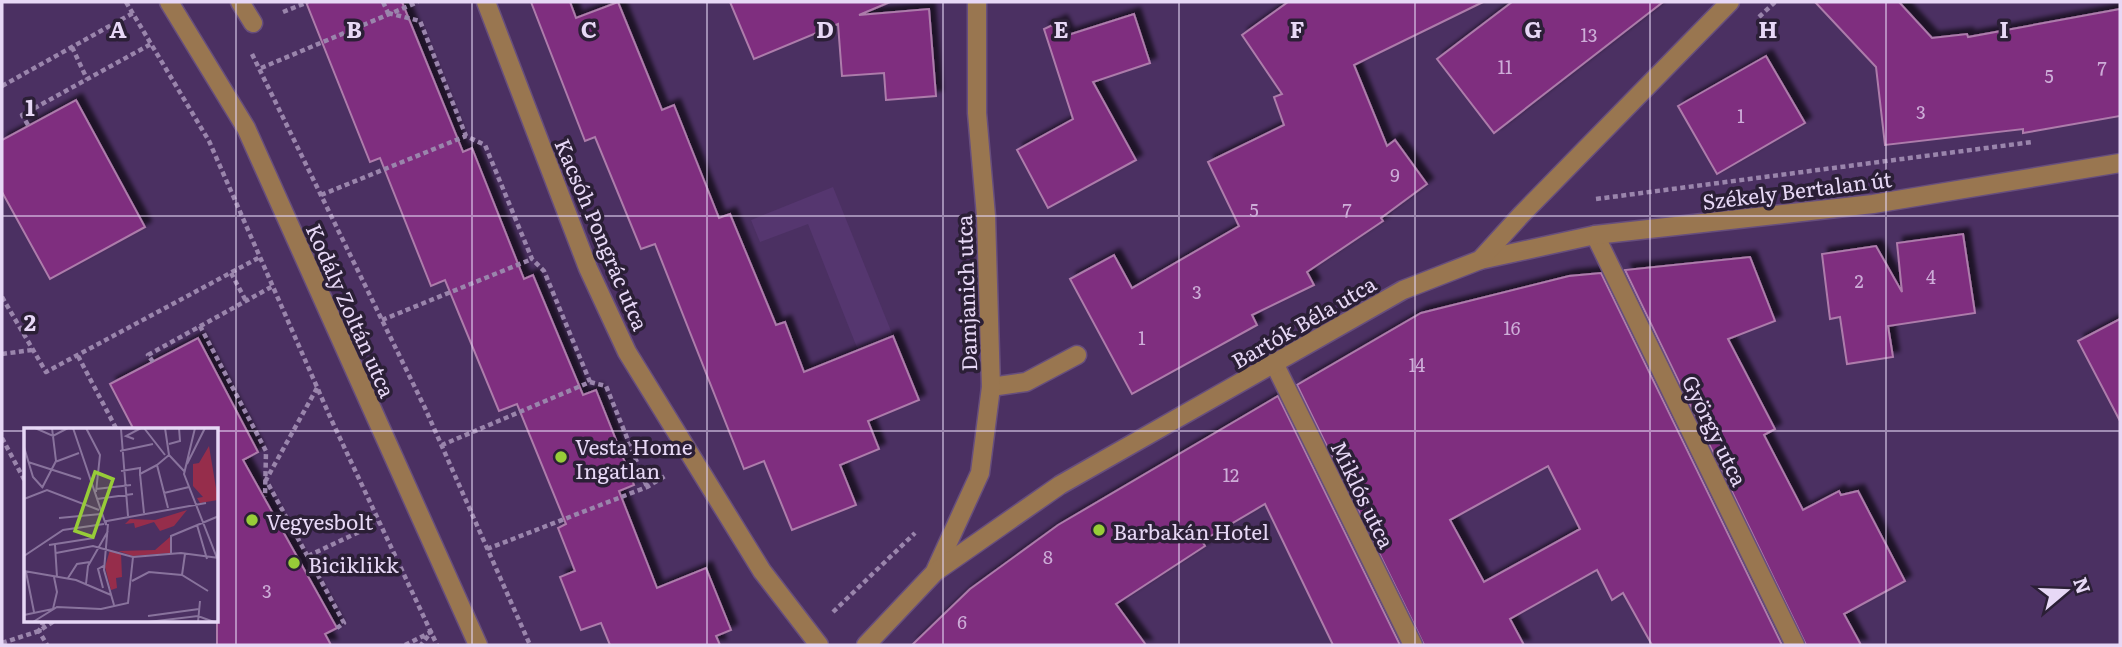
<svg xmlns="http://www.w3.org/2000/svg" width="2122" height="647" font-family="Literata,serif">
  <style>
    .built { fill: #55366f }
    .building { fill: #7f2d7f; stroke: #ad7cab; stroke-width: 2; fill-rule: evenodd; filter: url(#shadow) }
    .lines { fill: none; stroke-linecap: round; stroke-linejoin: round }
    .minor-casing { stroke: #674e7d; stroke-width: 21 }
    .path { stroke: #9a85ac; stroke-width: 4.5; stroke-dasharray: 5 3.5; stroke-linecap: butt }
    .minor { stroke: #997650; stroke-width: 18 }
    .grid { fill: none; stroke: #e7d8f6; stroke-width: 2; stroke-opacity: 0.55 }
    .poi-dot { fill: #97cc38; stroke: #2b1f36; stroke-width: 2.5 }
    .labels { text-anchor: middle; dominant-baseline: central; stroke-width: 7; stroke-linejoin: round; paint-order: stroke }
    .number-label { font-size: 18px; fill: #cdadd8 }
    .street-label { font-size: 21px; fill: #e7d8f6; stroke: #2b1f36 }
    .poi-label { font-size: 21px; fill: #e7d8f6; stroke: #2b1f36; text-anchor: start }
    .inset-road { fill: none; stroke: #89739d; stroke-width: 2 }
    .view { fill: #97cc38; fill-opacity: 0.15; stroke: #97cc38; stroke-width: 3.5 }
    .inset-edge { fill: none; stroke: #e7d8f6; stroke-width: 3.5 }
    .grid-label { font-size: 23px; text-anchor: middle; font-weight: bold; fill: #e7d8f6; stroke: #2b1f36; stroke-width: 7; stroke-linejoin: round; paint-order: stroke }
  </style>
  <defs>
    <filter id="shadow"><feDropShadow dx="6" dy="-6" stdDeviation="2" flood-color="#0009"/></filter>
  </defs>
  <rect width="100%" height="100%" fill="#4b3062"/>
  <!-- built -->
  <polygon class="built" points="833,187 893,336 858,350 808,224 760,242 751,220"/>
  <!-- building -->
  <g class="building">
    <polygon points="306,2 402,2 463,152 472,148 524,279 533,275 583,395 596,390 634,485 619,491 657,588 706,568 731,630 716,636 720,645 610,645 601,623 581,630 560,577 575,571 558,528 566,524 517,404 499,411 445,280 431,286 380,158 370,162"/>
    <polygon points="531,2 570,2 576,18 618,2 662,110 674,105 719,218 730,214 776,325 785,322 804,372 893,336 919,400 868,421 879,449 840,465 856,505 792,530 764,461 744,469 655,244 641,249 595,137 585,141"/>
    <polygon points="730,2 890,2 859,15 929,9 936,96 886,100 884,73 842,76 838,24 754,59"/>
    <polygon points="1288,2 1483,2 1354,65 1387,146 1395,140 1427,184 1381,218 1383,221 1307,272 1314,285 1252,315 1257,325 1132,394 1070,279 1114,255 1132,288 1239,226 1208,162 1284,125 1274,97 1282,94 1242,35"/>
    <polygon points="1512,2 1663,2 1494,133 1437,59"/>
    <polygon points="1815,2 1899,2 1932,38 1967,34 1968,37 2120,9 2120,116 2023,133 2023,129 1885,145 1876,67"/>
    <polygon points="1134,14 1150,63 1093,82 1136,160 1048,208 1017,150 1073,119 1044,29 1061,21 1068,35"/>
    <polygon points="1766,56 1805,123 1717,174 1678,106"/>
    <polygon points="76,100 145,227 50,279 2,192 2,140"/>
    <polygon points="1963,234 1975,313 1888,326 1893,357 1847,364 1840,317 1830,319 1822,254 1876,246 1902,292 1897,243"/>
    <polygon points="1750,257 1775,321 1728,339 1775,429 1764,435 1803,510 1839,491 1841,495 1858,491 1905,581 1844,614 1861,645 1806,645 1625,270"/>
    <path d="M1601 273 1782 645H1652L1623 593 1612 600 1597 570 1510 619 1524 645H1424L1297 385 1421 313 1569 276ZM1548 466 1580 529 1484 582 1450 520Z"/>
    <polygon points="2120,319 2120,421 2078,341"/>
    <polygon points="198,338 258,452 243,460 337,628 325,634 331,645 217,645 217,430 134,430 110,384"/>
    <polygon points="1278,396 1400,645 1333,645 1265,504 1202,541 1205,546 1116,604 1146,645 912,645 970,589 1058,525"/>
  </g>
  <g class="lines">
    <defs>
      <g id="minor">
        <polyline points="169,2 246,128 478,645"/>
        <polyline points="240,2 253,23"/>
        <polyline points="486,2 588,268 627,352 762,571 819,645"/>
        <polyline points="1595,235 1795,645"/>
        <polyline points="1480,260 1595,235 1873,204 2120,163"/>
        <polyline points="1274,363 1413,645"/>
        <polyline points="991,387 1026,382 1077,355"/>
        <polyline points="936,569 980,473 991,387 986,216 977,113 977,2"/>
        <polyline points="866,645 935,572 1060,485 1403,290 1480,260 1521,215 1730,2"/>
      </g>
    </defs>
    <!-- minor casing -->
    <use href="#minor" class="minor-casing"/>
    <!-- path -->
    <g class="path">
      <polyline points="126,2 209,141 331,419 437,645"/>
      <polyline points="383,2 388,13"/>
      <polyline points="283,12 308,2"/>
      <polyline points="388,13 420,21 466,136 485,145 532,259 544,271 590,382 442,445"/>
      <polyline points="1759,17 1775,2"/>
      <polyline points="72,47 87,79"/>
      <polyline points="252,54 425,408 530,645"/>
      <polyline points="261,68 418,2"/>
      <polyline points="2,86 133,13"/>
      <polyline points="28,125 22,115 151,44"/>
      <polyline points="321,195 466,136"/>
      <polyline points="1596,199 2032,142"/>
      <polyline points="231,273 246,301"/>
      <polyline points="2,297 46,372 260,257"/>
      <polyline points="382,320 532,259"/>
      <polyline points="200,326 266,451 265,497"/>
      <polyline points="2,354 32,350"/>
      <polyline points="78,356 117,430"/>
      <polyline points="153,362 148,355 273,286"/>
      <polyline points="590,382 606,386 647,487"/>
      <polyline points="317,388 266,480 344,623 337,628"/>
      <polyline points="2,438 26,483"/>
      <polyline points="487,549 647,487 665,476"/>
      <polyline points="308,556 378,523"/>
      <polyline points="833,612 915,533"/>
      <polyline points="44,621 39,631 47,645"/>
      <polyline points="2,643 39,631 54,621"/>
      <polyline points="405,645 431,632 421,645"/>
    </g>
    <!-- minor -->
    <use href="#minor" class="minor"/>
  </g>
  <!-- grid -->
  <path class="grid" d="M236 2V645M472 2V645M707 2V645M943 2V645M1179 2V645M1415 2V645M1650 2V645M1886 2V645M2 216H2120M2 431H26M217 431H2120"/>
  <!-- markers -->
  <g class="poi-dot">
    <circle cx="561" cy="457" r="7"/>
    <circle cx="252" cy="520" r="7"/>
    <circle cx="1099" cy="530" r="7"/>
    <circle cx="294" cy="563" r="7"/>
  </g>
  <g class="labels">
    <!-- number labels -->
    <g class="number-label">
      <text x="1589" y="34">13</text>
      <text x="1505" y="66">11</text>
      <text x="2102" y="67">7</text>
      <text x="2049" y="75">5</text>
      <text x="1921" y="111">3</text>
      <text x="1741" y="115">1</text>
      <text x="1395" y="174">9</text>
      <text x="1254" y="209">5</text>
      <text x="1347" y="209">7</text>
      <text x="1931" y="276">4</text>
      <text x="1859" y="280">2</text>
      <text x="1197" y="291">3</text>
      <text x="1512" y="327">16</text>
      <text x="1142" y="337">1</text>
      <text x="1417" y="364">14</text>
      <text x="1231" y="474">12</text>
      <text x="1048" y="556">8</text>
      <text x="267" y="590">3</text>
      <text x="962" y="621">6</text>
    </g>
    <!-- street labels -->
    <g class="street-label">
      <text transform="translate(1797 189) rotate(-7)">Székely Bertalan út</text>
      <text transform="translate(603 234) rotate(67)">Kacsóh Pongrác utca</text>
      <text transform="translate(965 293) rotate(-92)">Damjanich utca</text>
      <text transform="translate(352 310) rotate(66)">Kodály Zoltán utca</text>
      <text transform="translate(1303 321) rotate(-30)">Bartók Béla utca</text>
      <text transform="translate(1716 430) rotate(64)">György utca</text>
      <text transform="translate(1364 494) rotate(64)">Miklós utca</text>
    </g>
    <!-- poi labels -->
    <g class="poi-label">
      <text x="575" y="445">Vesta Home<tspan x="575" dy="24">Ingatlan</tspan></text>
      <text x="266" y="520">Vegyesbolt</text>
      <text x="1113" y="530">Barbakán Hotel</text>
      <text x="308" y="563">Biciklikk</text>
    </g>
  </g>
  <!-- overview -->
  <g transform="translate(24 428)">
    <rect width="194" height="194" fill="#4b3062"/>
    <path d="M185 18 194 72 176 75 173 70 179 69 169 58V36L175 35ZM163 82 150 98 136 103 130 94 111 100 110 95 101 96 106 91 131 92ZM146 109 147 125 109 128 94 123 131 122ZM86 122 97 125 98 149 92 150 93 160 87 162 81 139Z" fill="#962d4b"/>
    <path class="inset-road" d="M11 0 29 8 44 0M49 0 82 97V92M62 0 76 27 72 64M120 0 141 27M141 0 145 27 160 43M171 0 160 46 193 130M97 1 104 88M110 11 102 8 117 0M145 16 156 13 155 0M0 19 9 49 19 60M96 23 129 16M4 34 57 51M31 34 55 25M163 36 181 0M97 43 116 40V46L133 37M116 46 120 85M18 60 32 33 28 0M72 61 107 57M140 65 165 59M0 71 23 62 75 82M73 71 109 66M144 80 133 37 145 27M35 90 77 86M83 93 182 75M84 96 80 142 90 177M173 97 183 131M25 117 70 110M31 117 33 149M32 125 69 118 109 129M147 126V108L195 88M0 128 39 102 80 96M109 129 157 125 195 130M0 143 52 152 87 167M2 144 10 184M158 147 161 126M44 150 53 136 66 134M108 153 125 144 158 147 184 163M62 156 64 138 84 103M79 160 74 141 81 137M0 187 29 181 33 164 30 149M124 188 175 181M9 194 33 179 77 181 104 175 109 129M124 194 174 188 190 194M174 194 176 173"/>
    <path class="view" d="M71 44 89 51 69 109 51 103Z"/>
    <rect width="194" height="194" class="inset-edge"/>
  </g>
  <g class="grid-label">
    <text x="118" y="38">A</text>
    <text x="354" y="38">B</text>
    <text x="589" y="38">C</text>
    <text x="825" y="38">D</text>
    <text x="1061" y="38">E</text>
    <text x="1297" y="38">F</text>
    <text x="1533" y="38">G</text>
    <text x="1768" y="38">H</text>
    <text x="2004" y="38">I</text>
    <text x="30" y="116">1</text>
    <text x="30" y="331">2</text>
  </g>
  <!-- border -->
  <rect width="2122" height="647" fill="none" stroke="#e7d8f6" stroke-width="7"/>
  <!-- north arrow -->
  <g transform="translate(2066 591) rotate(71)" stroke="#2b1f36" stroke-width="5" paint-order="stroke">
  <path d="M0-5L12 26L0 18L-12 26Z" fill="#e7d8f6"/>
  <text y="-10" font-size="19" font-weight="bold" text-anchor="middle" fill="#e7d8f6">N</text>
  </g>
</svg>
